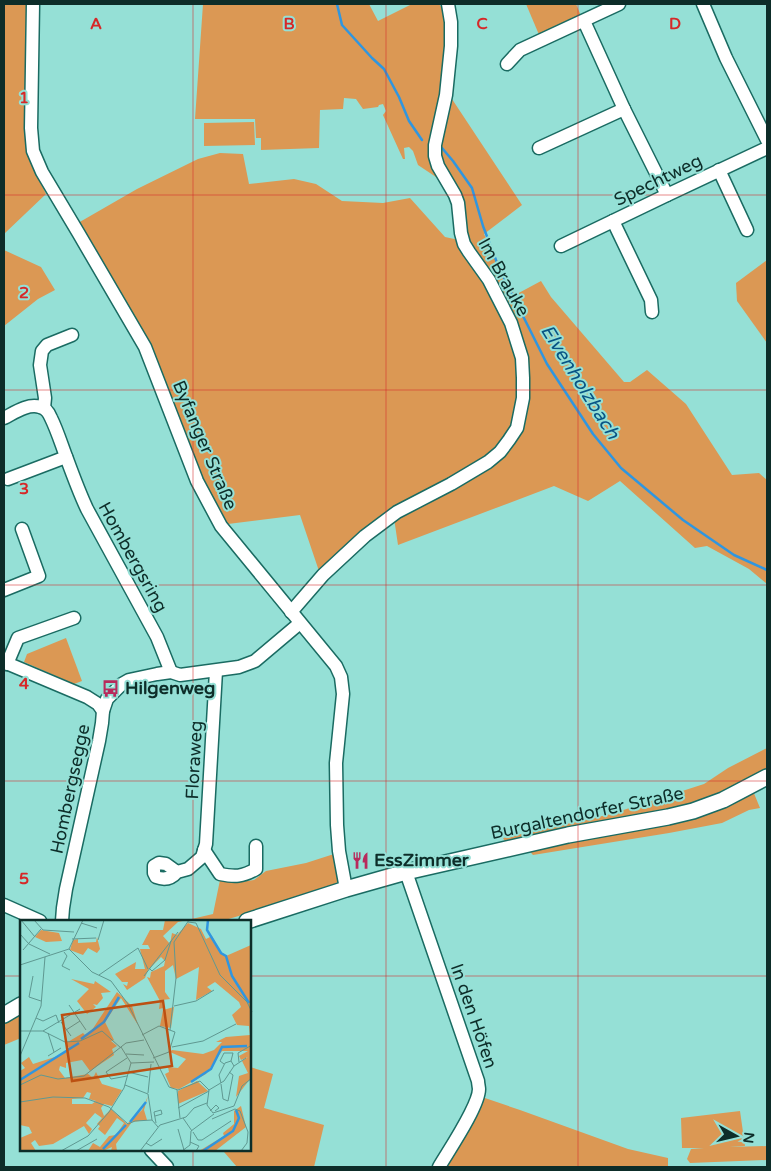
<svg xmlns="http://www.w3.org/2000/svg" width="771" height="1171" font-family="'Varela Round',sans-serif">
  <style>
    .green { fill: #db9854 }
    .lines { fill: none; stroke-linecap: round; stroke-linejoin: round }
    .stream { stroke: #2f96e0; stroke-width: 2.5 }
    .minor-casing { stroke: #1a6b62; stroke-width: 15 }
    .major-casing { stroke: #1a6b62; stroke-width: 18 }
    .minor { stroke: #fff; stroke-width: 12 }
    .major { stroke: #fff; stroke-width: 15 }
    .grid { fill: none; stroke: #d62828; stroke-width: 1; stroke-opacity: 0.55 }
    .labels { text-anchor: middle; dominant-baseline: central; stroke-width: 4; stroke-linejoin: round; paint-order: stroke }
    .street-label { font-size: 18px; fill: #0d2d29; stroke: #95e0d6 }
    .poi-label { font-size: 18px; font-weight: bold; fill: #0d2d29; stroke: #95e0d6; text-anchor: start }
    .water-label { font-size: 19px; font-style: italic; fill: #085485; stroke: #95e0d6 }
    .inset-river { fill: none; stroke: #2f96e0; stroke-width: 2.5 }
    .inset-road { fill: none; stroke: #5f9891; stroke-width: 1 }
    .view { fill: #bc5012; fill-opacity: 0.15; stroke: #bc5012; stroke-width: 2.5 }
    .inset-edge { fill: none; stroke: #0d2d29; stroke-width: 2.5 }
    .grid-label { font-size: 16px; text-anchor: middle; font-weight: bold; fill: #d62828; stroke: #95e0d6; stroke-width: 4; stroke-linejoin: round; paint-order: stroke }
  </style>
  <rect width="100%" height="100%" fill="#95e0d6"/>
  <!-- green -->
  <g class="green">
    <polygon points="4,4 30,4 28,157 46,194 4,234"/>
    <polygon points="203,4 369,4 378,21 412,4 439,4 444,11 448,23 439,179 418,165 413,151 409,147 404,148 405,159 403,159 383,115 386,111 383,104 379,105 378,107 363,109 356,99 344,98 343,109 320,110 319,148 261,150 261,138 256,138 255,119 195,119"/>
    <polygon points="526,4 576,4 581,16 540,37"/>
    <polygon points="448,93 522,205 484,234 515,295 541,281 551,297 624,382 630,382 647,370 686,404 732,475 759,473 767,480 767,584 749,569 707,546 695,548 620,481 588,501 554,486 398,545 394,518 476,474 520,427 524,357 471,251 440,164 438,146"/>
    <polygon points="254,122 255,145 204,146 204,123"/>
    <polygon points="220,153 243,154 249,184 294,179 316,184 342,201 383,203 410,198 445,237 459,240 487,281 520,358 516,425 499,450 438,487 320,574 300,515 228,524 202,477 78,223 137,189 198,159"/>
    <polygon points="4,250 41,267 55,290 38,299 4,326"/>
    <polygon points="767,260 767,343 737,301 736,283"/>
    <polygon points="66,638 82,681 74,684 24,662 27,654"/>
    <polygon points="767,748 767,773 722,798 506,843 503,838 611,814 704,784 728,768"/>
    <polygon points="751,786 760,808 749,810 722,823 669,833 533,855 524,845 668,818"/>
    <polygon points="334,854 340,877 334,887 222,921 183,921 213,914 220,880 234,883 254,880 266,871 306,863"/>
    <polygon points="19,1014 21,1027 21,1038 4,1045 4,1021"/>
    <polygon points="250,1067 273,1074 264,1108 324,1125 314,1167 237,1167 224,1152 225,1150 250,1150"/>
    <polygon points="482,1097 520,1110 628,1149 668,1158 668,1167 444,1167"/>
    <polygon points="740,1111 745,1146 730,1147 767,1146 767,1160 690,1163 687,1159 691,1149 704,1148 682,1148 681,1118"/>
  </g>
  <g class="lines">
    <!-- stream -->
    <g class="stream">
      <polyline points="337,4 342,25 372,58 384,69 399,97 409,121 422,140"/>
      <polyline points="442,148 453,161 472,188 483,226 499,268 547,364 593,434 621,468 683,520 734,555 767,570"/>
    </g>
    <defs>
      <g id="minor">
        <polyline points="33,4 31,128 33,151 42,172 79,234 145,347 197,481 221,526 336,666 341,677 343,694 336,763 337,825 339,851 346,889"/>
        <polyline points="703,4 726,58 767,140"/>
        <polyline points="584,21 624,109 667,195"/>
        <polyline points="507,64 520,50 619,4"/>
        <polyline points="539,148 624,109"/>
        <polyline points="719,170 747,230"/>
        <polyline points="613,221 651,300 652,312"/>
        <polyline points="561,246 667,195 767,148"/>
        <polyline points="44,408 45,398 40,365 42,351 47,345 72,335"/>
        <path d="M4 418C14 413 28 403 40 407 46 408 49 413 51 418 56 428 60 440 64 451 71 470 78 490 87 509L157 637 171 672"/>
        <polyline points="8,479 66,457"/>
        <polyline points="4,590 39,576 22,529"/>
        <polyline points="291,612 323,575 365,536 397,512 451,484 488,462 500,452 509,440 517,428 523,398 523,378 522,358 511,323 489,280 469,252 464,244 461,233 458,203 455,195 438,166 435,156 435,145 446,95 451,46 451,22 448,4"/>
        <polyline points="4,662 87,697 98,704 103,711"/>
        <polyline points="7,664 18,638 74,618"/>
        <path d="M204 850 220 874C235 877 242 877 256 869V846"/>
        <path d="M177 872C171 879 164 880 156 877L154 873V866L159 863 166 864 177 872 188 869 202 857 206 844 216 671"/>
        <path d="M406 872 478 1081C478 1083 479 1088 479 1089 479 1106 449 1150 439 1167"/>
        <polyline points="4,905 40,921"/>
        <polyline points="62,921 63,908 66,889 99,741 102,723 103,711 107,699 122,684 129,680 157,674 171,672 180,675 239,667 255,661 300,623"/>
        <polyline points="151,1150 167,1167"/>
      </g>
      <g id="major">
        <polyline points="247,921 346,889 406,872 568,835 668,817 693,811 723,800 767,777"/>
        <polyline points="4,1015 21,1005"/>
      </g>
    </defs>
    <!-- minor casing -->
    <use href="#minor" class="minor-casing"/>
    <!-- major casing -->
    <use href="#major" class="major-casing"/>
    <!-- minor -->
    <use href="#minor" class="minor"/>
    <!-- major -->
    <use href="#major" class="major"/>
  </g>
  <!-- grid -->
  <path class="grid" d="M193 4V921M386 4V1167M578 4V1167M4 195H767M4 390H767M4 585H767M4 781H767M4 976H21M250 976H767M193 1150V1167"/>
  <!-- icons -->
  <defs>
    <symbol id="bus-bare" viewBox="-9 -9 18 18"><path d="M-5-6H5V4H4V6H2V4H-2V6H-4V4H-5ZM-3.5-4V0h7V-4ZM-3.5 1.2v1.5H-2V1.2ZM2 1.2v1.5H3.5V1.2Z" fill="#b82a5c" stroke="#95e0d6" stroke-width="2.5" paint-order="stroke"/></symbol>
    <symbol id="restaurant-bare" viewBox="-9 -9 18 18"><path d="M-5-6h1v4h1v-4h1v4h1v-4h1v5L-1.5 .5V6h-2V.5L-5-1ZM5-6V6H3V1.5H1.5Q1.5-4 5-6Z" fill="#b82a5c" stroke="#95e0d6" stroke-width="2.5" paint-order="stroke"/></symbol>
  </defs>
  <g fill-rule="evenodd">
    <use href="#bus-bare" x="98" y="676" width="25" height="25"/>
    <use href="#restaurant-bare" x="348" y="848" width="25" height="25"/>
  </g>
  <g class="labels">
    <!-- street labels -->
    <g class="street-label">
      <text transform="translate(658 180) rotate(-26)">Spechtweg</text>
      <text transform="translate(504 277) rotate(61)">Im Brauke</text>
      <text transform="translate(205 445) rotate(67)">Byfanger Straße</text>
      <text transform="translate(133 557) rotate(61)">Hombergsring</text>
      <text transform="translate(194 760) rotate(-87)">Floraweg</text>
      <text transform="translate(70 789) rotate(-78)">Hombergsegge</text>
      <text transform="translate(587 813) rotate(-12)">Burgaltendorfer Straße</text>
      <text transform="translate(474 1016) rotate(71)">In den Höfen</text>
    </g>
    <!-- poi labels -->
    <g class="poi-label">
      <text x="125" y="688">Hilgenweg</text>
      <text x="374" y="860">EssZimmer</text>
    </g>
    <!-- water labels -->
    <g class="water-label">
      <text transform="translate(580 382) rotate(58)">Elvenholzbach</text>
    </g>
  </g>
  <!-- overview -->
  <g transform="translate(20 920)">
    <rect width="231" height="231" fill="#95e0d6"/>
    <path d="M145 0H167L158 2 143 16 150 24 152 13 157 15 168 3 181 9 186 19 192 16 201 33 206 36 231 25V158L216 177 219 156 228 153 222 141 228 137 221 140 219 136 228 131H202L186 154 159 169 151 168 145 154 149 152 148 147 158 148 166 139 150 132 152 130 183 134 194 130 202 122H196L206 117 230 115 229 106 217 105 212 95 221 87 219 82 195 62 187 67 192 71 176 80 179 47 156 59 153 45 145 51V72L150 79 142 80 143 88 139 89 140 81 127 57 130 58 131 52 144 46 145 41 141 37 128 50 125 58 107 70 103 64 107 66 108 62H102L95 54 116 42 115 49H125L120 29H130L128 25H122L130 10H143ZM21 10 39 13 42 21 26 22 15 17ZM77 17 80 29 77 33 68 28 63 35 50 30 53 20 58 19V23L76 22ZM51 59 74 64 75 61 91 72 81 73 83 78 77 85 73 84 76 87 67 94 57 81 69 69ZM97 72 112 86 118 105 101 78 85 102 94 120 91 121 97 126 92 129 94 135 70 151 62 140 46 143V148L40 146 39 150 45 158 68 154 73 158 76 152 82 164 102 170 92 186 84 184 81 188 84 196 91 189 107 204 122 190 128 176 124 190 127 200 112 202 96 224 97 231H91L92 227 83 231H68L73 223 80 227 89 216 96 215 104 203 97 198 85 215 78 209 80 206 77 204 82 198 75 193 66 203 72 209 69 214 64 206 33 224 19 226 15 220 11 223 16 231H0V218L12 213 9 207 0 205V151L5 148 1 143 9 137 13 144 38 136 49 128 46 123 63 113 66 116 70 113ZM67 172 71 173 69 179 76 181 72 184H52V179L63 178ZM154 87 151 108 140 106 143 90ZM177 161 188 171 158 184V171ZM221 186 226 207 195 231H179L204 216 203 213 214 204V191Z" fill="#db9854" fill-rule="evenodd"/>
    <path class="inset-river" d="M188 0 187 10 201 33 206 36 212 56 229 83M61 119 84 102 99 77M0 160 59 123M171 162 191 149 202 127 227 126M110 202 126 182M83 229 106 205M183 231 213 211 219 198 216 190"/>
    <path class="inset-road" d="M1 0 15 17M14 0 23 10 54 12M168 2 176 3 200 55 227 82 232 92M61 3 77 8M0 14 9 24 30 34M52 19 76 18M78 20 84 0M49 29 63 0M3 30 21 9M44 32 47 36 42 46 50 50M0 45 49 29 72 52 91 61 108 84 149 167 158 170 180 161 189 170 187 185 193 193 214 186 222 166 232 158M129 48 132 51 145 40 151 21M79 55 118 28 128 49M13 56 9 77 21 81M124 56 158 12M49 85 66 110M154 86 176 81 194 70M16 98 23 101 36 95 39 103M41 102 51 116M46 110 60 101M150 110 156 58 154 22 169 0M0 111H23L60 89M23 111 45 122 60 121 82 111 101 128M28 113 34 132M122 115 139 106 155 112 149 132 133 138M101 127 111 143M152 127 183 121 216 104M106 134 124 135M0 136 21 86 25 37M28 136 41 128M107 138 86 152 91 159 107 156M219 142 218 133 232 125M111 143 134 142M204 144 200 141 204 133H213L211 141M108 152 128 157M201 163 199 155 205 143 211 141 214 146M201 164 203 179 208 181 213 155 209 152M0 165 21 155 38 159 64 156 106 123 124 120M105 165 128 174 132 200M157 170 160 198M189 170 204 161 214 146 226 138M128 173 131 144M0 182 33 177 65 178 89 187 108 204 115 201 132 200 138 207M158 188 189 171M215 189 220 191 228 212 227 223 221 231M190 191 196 185 199 188 195 191M135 196 142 194 141 190 134 192 136 203M163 198 172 211M192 199 215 189M158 209 164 230M173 212 178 220H182L211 201M170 222 179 226 176 231M126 223 131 226 142 219M41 231 68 216 89 192 104 168 111 143M56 231 77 219M120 231 140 205 166 197 174 188 187 183M162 231 170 225 171 211 194 194"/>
    <path class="view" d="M143 81 152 146 52 161 42 95Z"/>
    <rect width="231" height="231" class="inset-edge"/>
  </g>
  <g class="grid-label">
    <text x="96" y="29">A</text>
    <text x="289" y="29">B</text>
    <text x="482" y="29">C</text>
    <text x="675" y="29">D</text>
    <text x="24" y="103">1</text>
    <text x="24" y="298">2</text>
    <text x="24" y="494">3</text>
    <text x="24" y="689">4</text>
    <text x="24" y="884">5</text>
  </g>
  <!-- border -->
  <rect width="771" height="1171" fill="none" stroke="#0d2d29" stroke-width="10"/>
  <!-- north arrow -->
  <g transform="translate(736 1136) rotate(98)" stroke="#95e0d6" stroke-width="4" paint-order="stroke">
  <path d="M0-4L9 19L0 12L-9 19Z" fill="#0d2d29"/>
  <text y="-8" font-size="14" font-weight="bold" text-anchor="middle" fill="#0d2d29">N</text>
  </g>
</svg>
